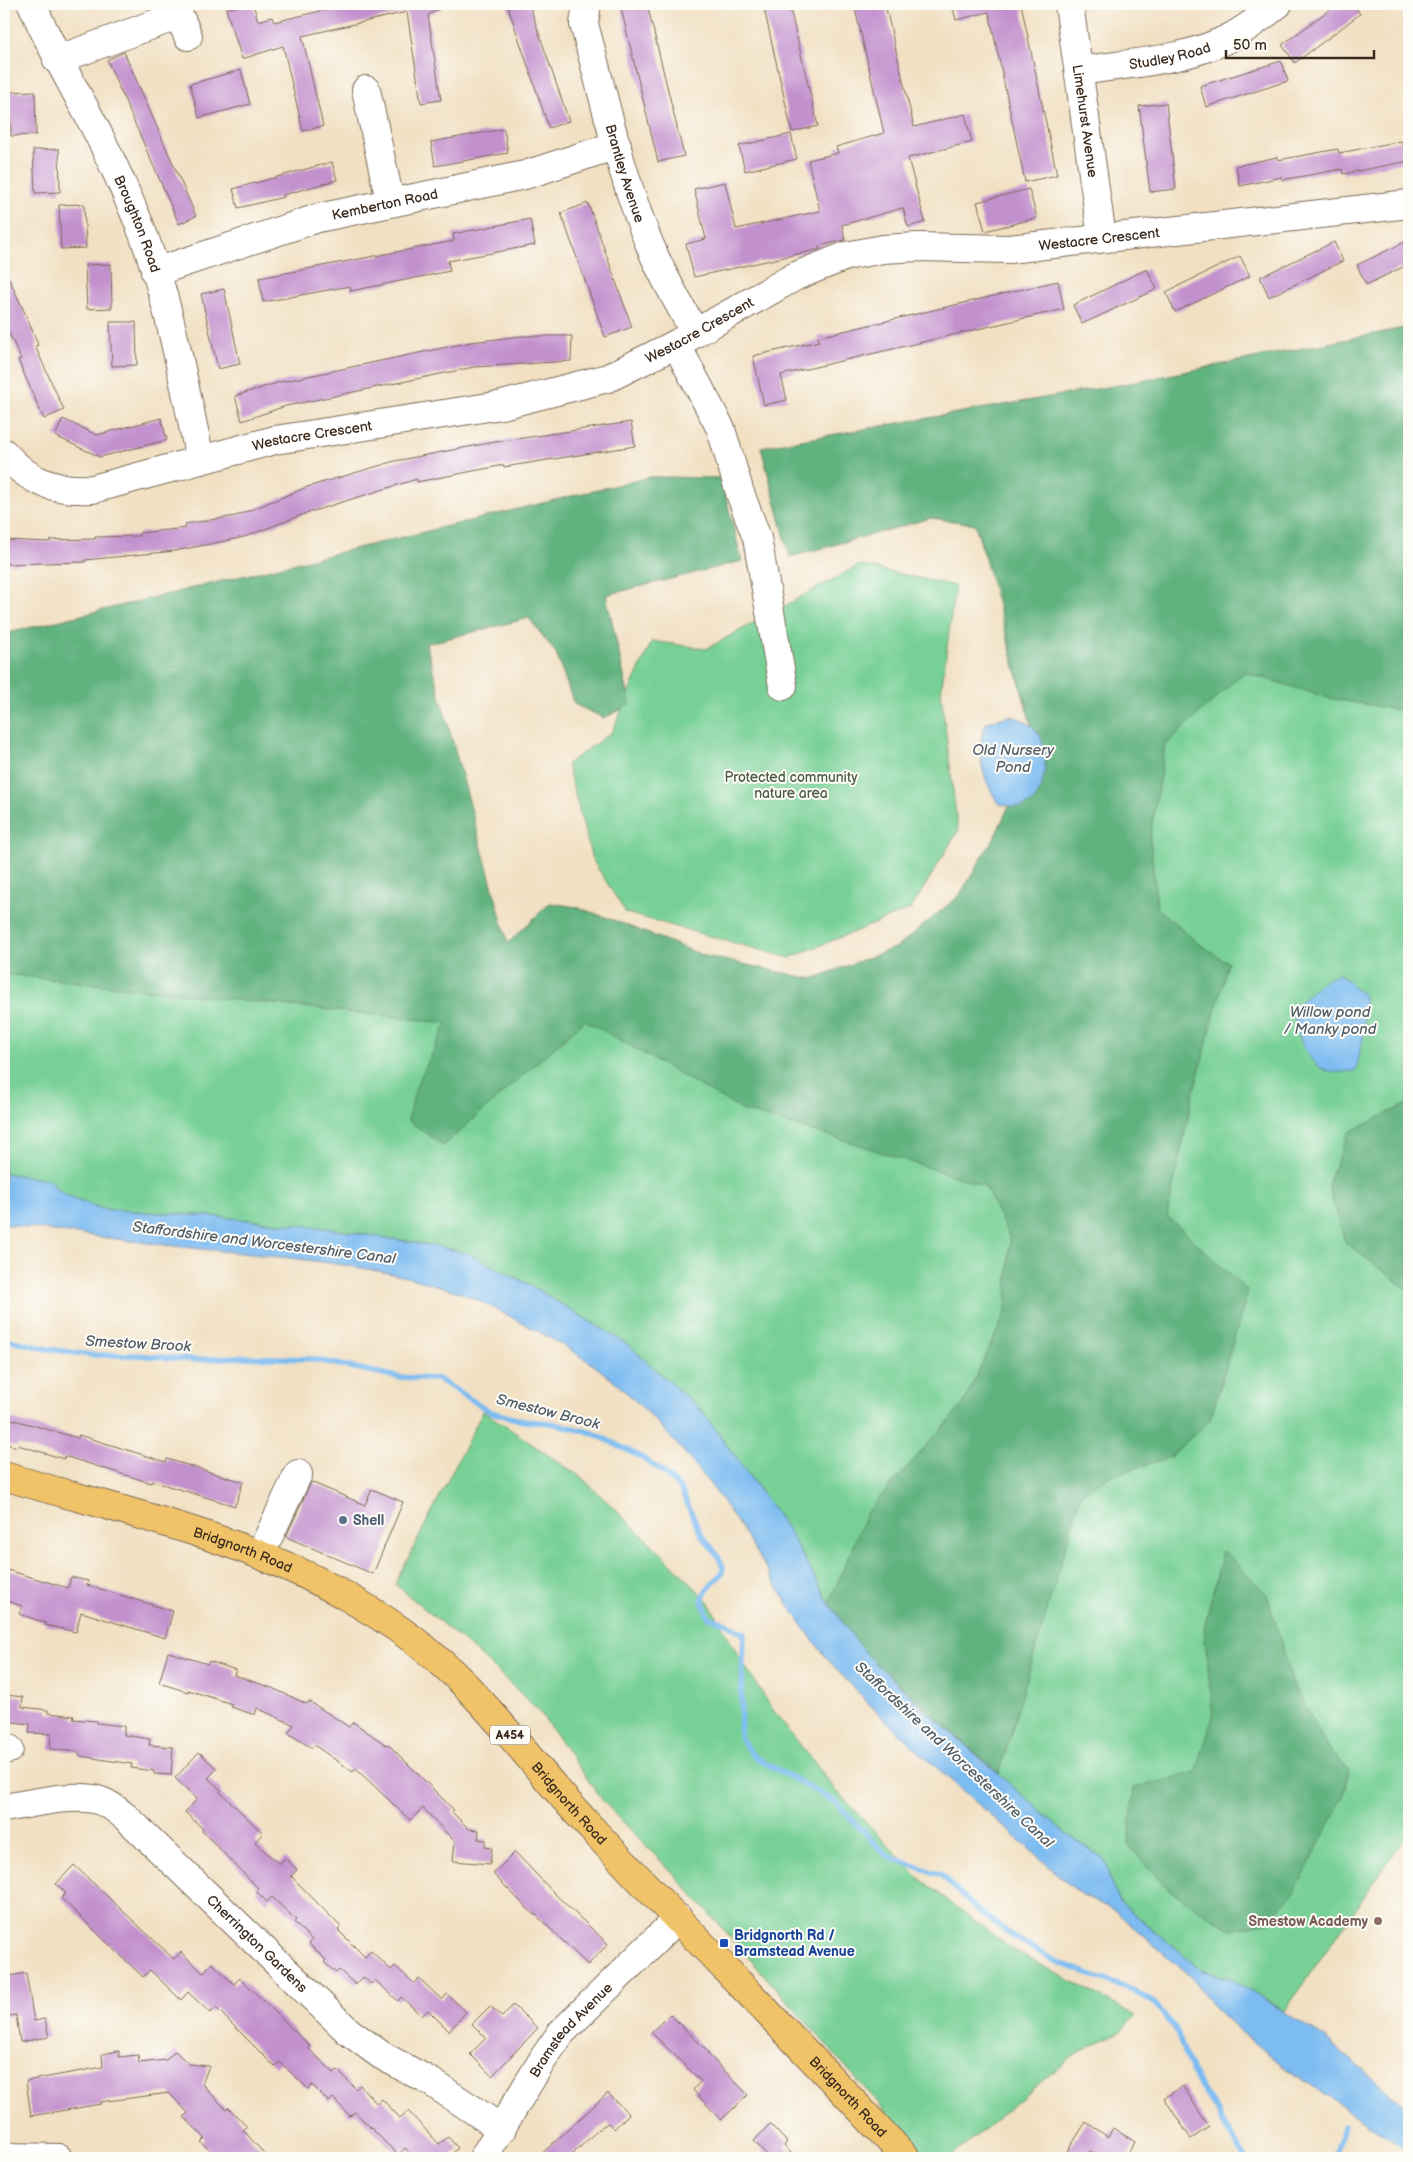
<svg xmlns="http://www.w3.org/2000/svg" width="1413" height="2162" font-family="'Balsamiq Sans',sans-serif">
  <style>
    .green { fill: #77d096; stroke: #597d5a }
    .forest { fill: #61b27f; stroke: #4e6e4e }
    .water { fill: #7dbcf1; stroke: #5c7388 }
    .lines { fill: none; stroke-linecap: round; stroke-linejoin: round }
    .stream { stroke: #7dbcf1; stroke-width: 5.5 }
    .building { fill: #c390ce }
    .minor-casing { stroke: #7b6a57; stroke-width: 30 }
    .highway-casing { stroke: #7b6a57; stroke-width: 30 }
    .minor { stroke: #fff; stroke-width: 28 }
    .highway { stroke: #f1c369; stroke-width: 28 }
    .service-dot { fill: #5c6f8a; stroke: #fdfcf7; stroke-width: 2 }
    .education-dot { fill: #8d6e63; stroke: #fdfcf7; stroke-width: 2 }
    .transit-dot { fill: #1a4fb4; stroke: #fdfcf7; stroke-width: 2 }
    .labels { text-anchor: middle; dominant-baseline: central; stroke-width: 4; stroke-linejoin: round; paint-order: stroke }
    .shield { fill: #fdfcf7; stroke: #75695f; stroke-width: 1 }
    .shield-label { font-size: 12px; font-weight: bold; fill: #3b2a1e }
    .street-label { font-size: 14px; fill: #3b2a1e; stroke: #fdfcf7 }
    .park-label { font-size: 14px; fill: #4d5c42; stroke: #fdfcf7 }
    .service-label { font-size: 14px; font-weight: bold; fill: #4e5e75; stroke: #fdfcf7; text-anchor: start }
    .education-label { font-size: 14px; font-weight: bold; fill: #785e54; stroke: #fdfcf7; text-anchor: end }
    .transit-label { font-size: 14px; font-weight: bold; fill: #164399; stroke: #fdfcf7; text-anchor: start }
    .water-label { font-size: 15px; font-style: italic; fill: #525d68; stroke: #fdfcf7 }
  </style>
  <rect width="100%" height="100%" fill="#fdfcf7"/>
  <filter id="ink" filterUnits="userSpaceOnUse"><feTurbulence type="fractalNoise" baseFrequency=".02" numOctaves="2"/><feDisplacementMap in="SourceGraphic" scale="10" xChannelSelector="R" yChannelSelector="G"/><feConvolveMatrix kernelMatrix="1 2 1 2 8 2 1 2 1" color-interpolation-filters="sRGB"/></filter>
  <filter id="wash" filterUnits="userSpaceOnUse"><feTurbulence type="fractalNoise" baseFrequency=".0096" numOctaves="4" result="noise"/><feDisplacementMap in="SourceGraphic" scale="20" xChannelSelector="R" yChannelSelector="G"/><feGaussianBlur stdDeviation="1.12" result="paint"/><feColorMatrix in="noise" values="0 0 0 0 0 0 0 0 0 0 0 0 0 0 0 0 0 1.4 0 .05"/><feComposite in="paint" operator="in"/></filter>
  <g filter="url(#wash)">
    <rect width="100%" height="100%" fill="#f1e0c2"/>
    <!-- green -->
    <g class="green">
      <polygon points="1409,327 1409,1832 1284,2011 1231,1979 1201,1970 1120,1902 1111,1884 1105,1860 1068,1835 931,1715 829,1603 788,1530 703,1412 627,1344 528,1284 469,1254 441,1247 325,1228 210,1216 102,1209 66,1195 56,1188 50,1180 4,1173 4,818 448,1023 550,903 576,907 613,920 705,956 812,979 897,947 959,896 995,836 1037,746 975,524 931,518 790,557 761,447 1119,385"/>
      <polygon points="650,477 721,478 742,561 606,595 628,694 652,641 706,649 859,565 955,586 941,693 958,831 911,909 789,958 626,913 592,859 567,764 612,732 622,709 604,718 574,704 556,653 529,618 426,643 4,634"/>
      <polygon points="483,1411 581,1477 660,1552 708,1601 737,1653 773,1710 836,1790 920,1879 1010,1948 1136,2016 1120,2032 1074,2055 949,2158 927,2158 681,1882 602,1800 539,1711 482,1657 395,1584"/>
    </g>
    <!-- forest -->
    <g class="forest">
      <polygon points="1409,327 1409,712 1329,698 1244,672 1165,745 1150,837 1157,908 1198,943 1228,963 1192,1099 1167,1216 1248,1291 1210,1420 1170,1457 1108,1477 1081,1494 999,1774 870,1658 850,1633 829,1603 867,1512 963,1405 1006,1312 1010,1238 985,1186 850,1142 744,1111 585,1020 443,1146 408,1120 416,1087 447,1023 4,974 4,634 650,477 721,478 742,561 606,595 630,704 604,718 574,704 556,653 529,618 426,644 508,943 550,903 576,907 613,920 705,956 812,979 897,947 959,896 995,836 1037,746 993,578 975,524 931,518 790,557 761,447 1119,385"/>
      <polygon points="1409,1103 1409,1291 1345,1242 1328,1184 1349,1132"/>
      <polygon points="1223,1550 1267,1594 1293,1684 1331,1753 1349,1769 1343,1797 1297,1888 1269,1922 1232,1930 1169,1890 1128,1845 1134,1788 1196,1772 1213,1717 1204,1628"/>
    </g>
    <!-- water -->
    <g class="water">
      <path d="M1009 716C1021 718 1033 724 1040 736 1049 754 1047 802 1022 807 1016 808 1006 805 999 804 983 781 973 749 987 722Z"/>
      <path d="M1339 974 1364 995V1034L1356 1071C1348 1071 1336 1074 1328 1071 1304 1063 1297 1031 1292 1009L1322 982Z"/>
      <path d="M4 1173 50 1180 56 1188 66 1195 102 1209 210 1216 325 1228 441 1247 469 1254 528 1284 627 1344 703 1412 788 1530 829 1603 850 1633 870 1658 931 1715 1068 1835 1105 1860 1111 1884 1120 1902 1201 1970 1231 1979 1327 2039 1409 2110V2152L1286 2068 1235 2027 1213 2006 1191 1977 1115 1911 1081 1894 1065 1881C989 1811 906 1747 837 1670 790 1617 760 1552 718 1495 687 1453 650 1412 610 1378 581 1353 543 1334 509 1316 493 1308 477 1299 461 1293 378 1264 288 1258 201 1249 135 1242 69 1233 4 1224Z"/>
    </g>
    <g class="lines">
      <!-- stream -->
      <g class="stream">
        <polyline points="4,1339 48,1349 91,1355 137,1355 196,1360 237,1357 312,1359 398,1377 438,1379 491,1412 524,1421 551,1423 593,1433 641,1457 659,1469 680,1488 701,1534 718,1556 723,1567 722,1573 706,1591 702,1600 709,1618 726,1623 744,1634 740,1737 754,1757 834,1801 887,1856 941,1875 975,1908 1014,1937 1055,1961 1135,1991 1155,2004 1175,2028 1192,2072 1245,2158"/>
        <polyline points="1332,2158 1344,2126"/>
      </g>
    </g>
    <g id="blocks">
      <!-- building -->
      <g class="building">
        <polygon points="244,4 253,4 258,21 272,17 274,22 350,4 449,4 428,15 441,100 421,103 407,12 302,36 323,126 303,131 283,46 242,59 226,9"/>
        <polygon points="507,4 529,4 569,121 549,128"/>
        <polygon points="620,4 647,4 684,156 658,162"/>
        <polygon points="763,4 789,4 818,126 792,132"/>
        <polygon points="854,4 885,4 914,127 965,114 972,142 908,158 925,222 908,227 903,208 842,225 845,240 819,246 820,249 694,277 686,244 706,239 694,189 725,182 736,229 820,211 808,160 838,153 836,147 884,133"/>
        <polygon points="952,4 1021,4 1057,175 1025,182 989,12 956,20"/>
        <polygon points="1337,4 1353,4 1360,14 1295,63 1282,45"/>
        <polygon points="124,52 196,216 179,224 107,60"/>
        <polygon points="1281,61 1288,81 1206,107 1200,86"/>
        <polygon points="241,70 250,104 199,118 190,84"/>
        <polygon points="35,91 36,135 11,136 10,92"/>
        <polygon points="1166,103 1176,189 1150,192 1139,106"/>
        <polygon points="504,129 508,153 435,166 431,142"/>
        <polygon points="791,134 797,159 745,171 739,146"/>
        <polygon points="1401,141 1403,146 1409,145 1409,161 1343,174 1342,169 1282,180 1282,177 1240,186 1236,166 1277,157 1278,160 1338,149 1339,153"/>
        <polygon points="59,149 60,192 35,193 33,150"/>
        <polygon points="332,162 337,180 283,195 284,197 238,208 233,189"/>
        <polygon points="1029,189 1037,218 985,231 977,202"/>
        <polygon points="588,203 632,327 605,337 561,213"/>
        <polygon points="84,204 86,248 61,249 59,205"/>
        <polygon points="530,219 535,245 448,261 450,271 351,291 350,286 263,302 259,278 454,241 453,234"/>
        <polygon points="1409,240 1409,264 1366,285 1357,265"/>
        <polygon points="1334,242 1343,261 1269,297 1260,277"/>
        <polygon points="1240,256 1250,276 1175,312 1166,292"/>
        <polygon points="111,264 112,308 87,309 85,265"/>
        <polygon points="4,268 29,322 38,345 35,346 64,410 44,419 18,360 21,359 4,322"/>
        <polygon points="1147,269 1157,289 1082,324 1073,305"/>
        <polygon points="1058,281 1064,309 781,375 787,400 764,405 753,356 819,341 818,337"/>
        <polygon points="224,289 240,364 218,369 201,294"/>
        <polygon points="110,322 136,322 137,365 112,366"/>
        <polygon points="522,336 572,336 571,361 474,367 286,406 242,421 235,396 280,382 471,342"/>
        <polygon points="161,418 167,440 100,457 55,436 63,419 97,435"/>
        <polygon points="631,422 635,446 504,467 504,465 417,482 417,479 310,512 244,537 175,551 85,560 85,562 4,564 5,540 50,542 50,540 95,539 95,537 139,536 139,533 186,528 185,524 236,516 307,487 395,461 489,443"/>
        <polygon points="4,1417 78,1438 79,1435 166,1462 167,1459 243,1482 235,1506 152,1481 151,1483 64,1456 64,1459 18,1445 17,1447 4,1443"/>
        <polygon points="311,1482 365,1505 372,1489 403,1502 373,1574 286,1537"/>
        <polygon points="4,1569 68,1588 71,1577 88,1581 87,1585 173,1611 165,1638 81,1612 76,1632 45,1625 46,1623 19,1614 22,1606 4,1600"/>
        <polygon points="168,1652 208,1664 209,1661 236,1670 234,1675 272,1688 307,1704 309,1701 349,1727 353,1722 386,1745 388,1744 454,1810 452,1812 469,1829 479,1830 478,1839 486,1840 485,1847 492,1848 490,1864 453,1861 455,1842 423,1808 410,1820 355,1768 353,1772 314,1745 312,1748 288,1733 294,1725 257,1708 255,1715 231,1707 232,1704 188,1690 188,1692 159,1683"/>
        <polygon points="6,1695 23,1697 22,1707 48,1710 48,1713 74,1716 73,1719 97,1721 97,1723 124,1726 124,1735 150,1739 149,1745 173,1747 171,1775 154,1774 154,1771 131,1768 132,1764 79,1756 79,1752 50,1749 51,1734 29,1733 30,1724 4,1721"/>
        <polygon points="199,1752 217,1769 208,1778 221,1790 220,1792 263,1833 255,1842 279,1864 285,1858 297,1870 291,1876 341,1927 338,1930 365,1957 371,1951 391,1970 395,1966 414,1983 419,1978 442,2000 447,1994 466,2012 449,2031 428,2010 422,2016 401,1997 398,2001 375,1980 371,1984 363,1977 356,1985 339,1970 336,1973 324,1962 326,1960 309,1944 312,1940 294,1922 296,1920 272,1897 267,1902 256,1891 258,1888 202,1831 203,1829 185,1812 197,1799 175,1778"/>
        <polygon points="515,1852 555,1894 608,1944 588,1965 535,1914 534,1915 493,1874"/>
        <polygon points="74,1865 174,1959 181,1952 203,1973 212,1963 234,1984 240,1978 310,2046 308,2048 334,2073 337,2070 356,2089 360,2085 377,2104 382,2099 400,2118 408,2111 439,2144 448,2137 458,2148 450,2156 452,2158 415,2158 405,2148 398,2155 355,2112 350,2116 333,2098 329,2102 312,2085 308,2089 280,2062 275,2067 216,2008 210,2013 188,1992 181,2000 150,1970 143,1977 61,1898 66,1893 56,1884"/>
        <polygon points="26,1973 34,2021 45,2019 49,2037 20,2042 16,2015 4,2017 4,1977"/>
        <polygon points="513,2005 538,2028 492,2076 470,2054 486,2038 472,2024 490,2006 502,2017"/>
        <polygon points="670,2014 708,2052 707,2053 748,2095 721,2120 693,2090 701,2081 651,2032"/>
        <polygon points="119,2051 119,2057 138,2055 139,2063 166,2060 175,2051 189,2064 209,2066 202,2084 226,2109 228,2107 247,2127 243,2130 268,2158 217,2158 201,2142 205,2138 184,2117 188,2113 169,2093 100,2102 101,2104 31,2116 26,2081 103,2067 102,2054"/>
        <polygon points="1183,2086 1209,2127 1191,2139 1164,2098"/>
        <polygon points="608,2093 629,2114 614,2129 608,2123 601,2127 572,2155 575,2158 537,2158"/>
        <polygon points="1086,2122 1108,2137 1113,2128 1135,2142 1125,2158 1101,2158 1090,2151 1086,2158 1063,2158"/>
        <polygon points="770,2124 787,2142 784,2146 796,2158 770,2158 754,2141"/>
      </g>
    </g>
  </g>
  <g filter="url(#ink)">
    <use href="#blocks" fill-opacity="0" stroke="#7b6a57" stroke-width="1"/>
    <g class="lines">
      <defs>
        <g id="minor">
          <path id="s1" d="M32 4C49 45 71 82 92 122 109 154 124 188 138 221 169 297 183 380 200 459"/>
          <path id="s2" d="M587 4 584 24C605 101 622 182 654 255 666 282 681 307 695 333"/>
          <path id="s3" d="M1069 4 1102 238"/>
          <polyline points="57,60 179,15 188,36"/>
          <path id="s4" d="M1080 71C1129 63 1186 61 1231 37 1248 28 1263 16 1278 4"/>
          <polyline points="366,90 390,201"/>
          <path id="s5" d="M155 272 318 218 525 175 617 145"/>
          <polyline points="676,344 721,429 740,493 757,538 783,686"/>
          <path id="s6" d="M4 453C30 483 54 491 93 489L275 440 502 405 608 378 676 344 796 276 846 256 883 249 917 247 1009 249 1409 204"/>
          <polyline points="260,1555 298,1474"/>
          <polyline points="4,1749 9,1749"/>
          <path id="s7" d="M4 1808C31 1804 68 1794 94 1799 108 1802 118 1811 128 1819L348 2031 381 2055 431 2082 502 2129"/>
          <polyline points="4,2157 58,2158"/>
          <path id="s8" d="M483 2158 545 2056 561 2033 678 1918"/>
        </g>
        <g id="highway">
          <path id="s9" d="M4 1476C117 1510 241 1536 344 1595 387 1619 430 1649 465 1685 510 1731 548 1783 592 1829 696 1940 803 2047 906 2158"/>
        </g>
      </defs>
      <!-- minor casing -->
      <use href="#minor" class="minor-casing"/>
      <!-- highway casing -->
      <use href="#highway" class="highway-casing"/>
      <!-- minor -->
      <use href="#minor" class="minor"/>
      <!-- highway -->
      <use href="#highway" class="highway"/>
    </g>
  </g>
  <!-- markers -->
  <circle class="service-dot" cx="343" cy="1520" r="5"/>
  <circle class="education-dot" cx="1378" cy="1921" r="5"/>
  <rect class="transit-dot" x="719" y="1938" width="10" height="10" rx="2.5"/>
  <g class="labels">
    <!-- shield labels -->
    <rect class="shield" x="490" y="1725.5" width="40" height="19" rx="4"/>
    <g class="shield-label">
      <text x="510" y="1735">A454</text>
    </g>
    <!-- street labels -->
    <g class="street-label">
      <text stroke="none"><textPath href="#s4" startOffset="91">Studley Road</textPath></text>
      <text stroke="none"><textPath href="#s3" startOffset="118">Limehurst Avenue</textPath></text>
      <text stroke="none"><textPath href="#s2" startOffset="175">Brantley Avenue</textPath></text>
      <text stroke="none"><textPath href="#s5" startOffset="240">Kemberton Road</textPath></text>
      <text stroke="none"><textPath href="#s1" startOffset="244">Broughton Road</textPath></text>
      <text stroke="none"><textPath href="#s6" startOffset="1150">Westacre Crescent</textPath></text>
      <text stroke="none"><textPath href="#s6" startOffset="731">Westacre Crescent</textPath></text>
      <text stroke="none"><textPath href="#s6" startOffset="326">Westacre Crescent</textPath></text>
      <text stroke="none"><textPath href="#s9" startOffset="250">Bridgnorth Road</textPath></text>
      <text stroke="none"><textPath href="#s9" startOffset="670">Bridgnorth Road</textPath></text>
      <text stroke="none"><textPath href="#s7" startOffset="310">Cherrington Gardens</textPath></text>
      <text stroke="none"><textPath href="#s8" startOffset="156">Bramstead Avenue</textPath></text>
      <text stroke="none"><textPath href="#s9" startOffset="1075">Bridgnorth Road</textPath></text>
    </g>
    <!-- park labels -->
    <g class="park-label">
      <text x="791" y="777">Protected community<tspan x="791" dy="16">nature area</tspan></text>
    </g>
    <!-- service labels -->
    <g class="service-label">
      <text x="353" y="1520">Shell</text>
    </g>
    <!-- education labels -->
    <g class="education-label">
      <text x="1368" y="1921">Smestow Academy</text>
    </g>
    <!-- transit labels -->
    <g class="transit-label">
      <text x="734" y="1935">Bridgnorth Rd /<tspan x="734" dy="16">Bramstead Avenue</tspan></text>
    </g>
    <!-- water labels -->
    <g class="water-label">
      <text x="1013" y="750">Old Nursery<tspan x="1013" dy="17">Pond</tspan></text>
      <text x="1330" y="1012">Willow pond<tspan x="1330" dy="17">/ Manky pond</tspan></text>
      <text transform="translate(264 1243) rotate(7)">Staffordshire and Worcestershire Canal</text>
      <text transform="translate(138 1344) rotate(3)">Smestow Brook</text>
      <text transform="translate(548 1412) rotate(14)">Smestow Brook</text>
      <text transform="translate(954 1755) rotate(43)">Staffordshire and Worcestershire Canal</text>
    </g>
  </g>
  <!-- margin -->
  <rect width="1413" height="2162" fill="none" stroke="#fdfcf7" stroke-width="20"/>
  <!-- scale -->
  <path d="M1226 50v8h148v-8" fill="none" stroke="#3b2a1e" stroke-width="2.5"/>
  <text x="1233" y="50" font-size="15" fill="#3b2a1e" stroke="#fdfcf7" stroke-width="4" paint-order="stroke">50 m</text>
</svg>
